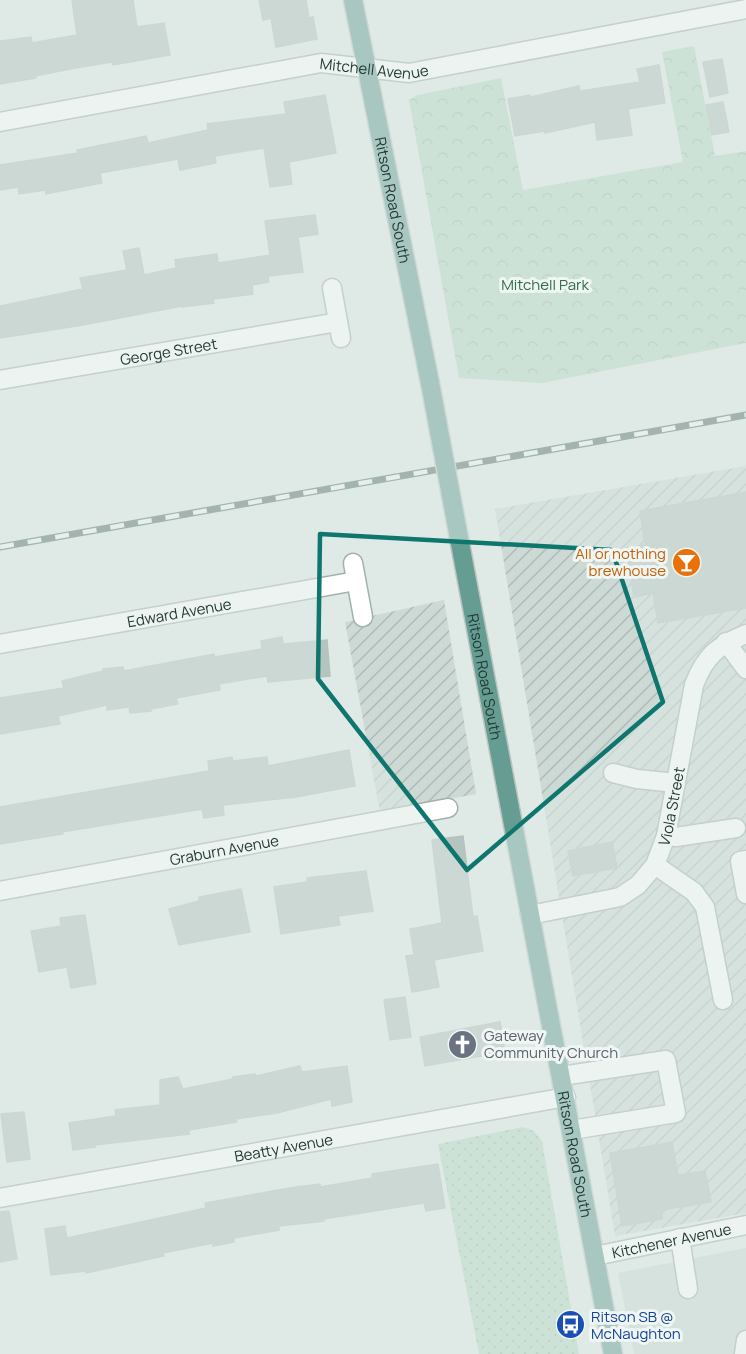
<svg xmlns="http://www.w3.org/2000/svg" width="746" height="1354" font-family="Manrope,sans-serif">
  <style>
    .built { fill: #cdd9d5 }
    .industrial { fill: url(#industrial-furrows) }
    .grass { fill: url(#grass-dots) }
    .park { fill: url(#park-crowns) }
    .building { fill: #b5c4bf; stroke: #b2c3bd; stroke-width: 1.5 }
    .lines { fill: none; stroke-linecap: round; stroke-linejoin: round }
    .minor-casing { stroke: #a2b1ad; stroke-width: 21 }
    .major-casing { stroke: #bcc4c2; stroke-width: 21 }
    .minor { stroke: #fff; stroke-width: 18 }
    .major { stroke: #669d92; stroke-width: 18 }
    .rail-casing { stroke: #5b746f; stroke-width: 7 }
    .rail { stroke: #eff6f3; stroke-width: 4.5; stroke-dasharray: 14; stroke-linecap: butt }
    .major-bridge-casing { stroke: #bcc4c2; stroke-width: 21; stroke-linecap: butt }
    .major-bridge { stroke: #669d92; stroke-width: 18 }
    .marked { fill: none; stroke: #0f766e; stroke-width: 4.5; stroke-linejoin: round }
    .labels { text-anchor: middle; dominant-baseline: central; stroke-width: 6; stroke-linejoin: round; paint-order: stroke }
    .street-label { font-size: 15px; fill: #213934; stroke: #eff6f3 }
    .park-label { font-size: 15px; fill: #2e6d4a; stroke: #eff6f3 }
    .food-label { font-size: 15px; fill: #c56008; stroke: #eff6f3; text-anchor: end }
    .worship-label { font-size: 15px; fill: #5b616d; stroke: #eff6f3; text-anchor: start }
    .transit-label { font-size: 15px; fill: #164399; stroke: #eff6f3; text-anchor: start }
  </style>
  <defs>
    <pattern id="industrial-furrows" width="10" height="10" patternUnits="userSpaceOnUse" patternTransform="scale(1.5)"><rect width="10" height="10" fill="#cdd9d5"/><path d="M-1 1l2-2M0 10L10 0M9 11l2-2" fill="none" stroke="#b0bbb7"/></pattern>
    <pattern id="grass-dots" width="8" height="8" patternUnits="userSpaceOnUse" patternTransform="scale(1.5)"><rect width="8" height="8" fill="#b9dac4"/><path d="M2 2h.1M6 6h.1" fill="none" stroke="#9fbca9" stroke-width="1.8" stroke-linecap="round"/></pattern>
    <pattern id="park-crowns" width="20" height="18" patternUnits="userSpaceOnUse" patternTransform="scale(1.5)"><rect width="20" height="18" fill="#b9dac4"/><path d="M2 6a3 3 0 1 1 6 0M12 15a3 3 0 1 1 6 0" fill="none" stroke="#9fbca9"/></pattern>
  </defs>
  <rect width="100%" height="100%" fill="#dfeae6"/>
  <!-- built -->
  <polygon class="built" points="746,1248 746,1354 634,1354 618,1273"/>
  <!-- industrial -->
  <g class="industrial">
    <polygon points="746,466 746,1213 615,1236 495,509"/>
    <polygon points="444,600 476,794 380,812 345,622"/>
  </g>
  <!-- grass -->
  <polygon class="grass" points="523,1127 534,1131 542,1141 579,1354 479,1354 438,1144"/>
  <!-- park -->
  <polygon class="park" points="694,46 715,156 746,151 746,343 542,383 459,378 409,100 418,95 501,78 523,190 683,162 662,52"/>
  <!-- building -->
  <g class="building">
    <polygon points="72,0 133,0 137,27 164,23 170,55 113,65 112,62 75,68 35,76 36,78 0,84 0,41 31,37 32,43 77,35"/>
    <polygon points="259,0 306,0 309,18 313,17 317,39 276,47 271,18 263,20"/>
    <polygon points="722,59 728,93 710,97 703,62"/>
    <polygon points="659,65 665,103 628,109 632,135 597,140 595,122 545,133 545,131 515,136 508,99 530,95 531,97 579,86 580,91 640,82 637,69"/>
    <polygon points="325,95 336,153 289,162 292,184 270,187 264,148 215,156 216,163 180,170 178,159 100,173 102,183 46,194 45,190 19,194 18,187 0,190 0,165 78,153 77,150 146,136 148,143 208,130 207,124 286,114 284,102"/>
    <polygon points="723,102 729,132 712,135 706,105"/>
    <polygon points="315,215 318,234 298,237 303,272 268,276 269,282 252,285 253,294 213,299 214,303 182,307 182,306 83,325 0,338 0,306 83,289 80,278 127,270 123,251 139,248 144,275 176,268 175,260 217,254 218,263 270,255 265,221"/>
    <polygon points="746,492 746,608 658,623 653,593 634,597 626,548 645,545 640,511"/>
    <polygon points="282,637 283,644 327,640 330,676 268,682 267,676 219,684 220,690 176,698 178,704 151,709 151,711 130,713 129,707 107,710 107,705 58,716 60,724 0,734 0,698 64,688 62,681 103,671 103,669 123,667 124,671 214,654 215,657 262,649 261,641"/>
    <polygon points="349,750 355,786 296,797 223,805 224,815 204,818 202,809 62,832 63,834 0,844 0,807 209,771 208,761 232,757 233,761 267,757 268,766"/>
    <polygon points="463,836 473,917 477,916 483,951 434,960 439,987 412,992 406,956 414,955 410,929 442,923 432,840"/>
    <polygon points="612,842 617,868 573,876 568,851"/>
    <polygon points="366,871 373,911 338,916 340,925 281,934 274,887 307,882 307,878"/>
    <polygon points="241,889 250,932 179,945 169,909 199,901 199,897"/>
    <polygon points="85,915 96,984 71,988 67,967 39,972 31,931 61,926 60,918"/>
    <polygon points="405,997 411,1037 390,1040 384,1000"/>
    <polygon points="500,1022 505,1052 425,1066 420,1037"/>
    <polygon points="300,1066 302,1072 347,1066 352,1102 332,1106 331,1099 277,1113 236,1119 237,1122 189,1130 189,1134 95,1145 95,1147 73,1150 69,1123 116,1116 115,1110 160,1105 160,1080 178,1077 183,1089 233,1079 233,1077 255,1074 256,1076"/>
    <polygon points="24,1112 30,1159 7,1162 1,1114"/>
    <polygon points="672,1142 678,1175 705,1171 711,1202 661,1210 662,1219 622,1226 610,1153"/>
    <polygon points="438,1164 445,1208 426,1211 424,1203 324,1219 324,1221 279,1226 279,1230 234,1238 234,1242 213,1246 213,1243 163,1253 164,1256 86,1273 86,1271 51,1275 45,1229 65,1226 67,1238 206,1208 205,1203 296,1187 320,1184 320,1187 372,1178 372,1174"/>
    <polygon points="9,1211 17,1259 0,1262 0,1212"/>
  </g>
  <g class="lines">
    <defs>
      <g id="minor">
        <path id="s1" d="M0 122 321 63 409 73 746 9"/>
        <polyline points="332,288 341,338"/>
        <path id="s2" d="M0 380 338 322"/>
        <polyline points="353,563 363,617"/>
        <polyline points="726,642 746,669"/>
        <path id="s3" d="M0 644 356 581"/>
        <polyline points="613,773 637,779 676,783"/>
        <polyline points="666,836 676,837 736,828"/>
        <polyline points="746,860 740,861 746,894"/>
        <polyline points="655,865 694,892 705,907 723,1000"/>
        <path id="s4" d="M0 891 448 808"/>
        <path id="s5" d="M530 915 620 897 638 885 655 865 666 836 694 685C705 656 717 646 746 634"/>
        <polyline points="562,1076 666,1060 676,1113 572,1130"/>
        <path id="s6" d="M0 1198 566 1097"/>
        <polyline points="680,1238 688,1289"/>
        <path id="s7" d="M595 1256 746 1225"/>
        <polyline points="744,1354 746,1340"/>
      </g>
      <g id="major">
        <path id="s8" d="M353 0 430 383"/>
        <path id="s9" d="M459 538 613 1354"/>
      </g>
    </defs>
    <!-- minor casing -->
    <use href="#minor" class="minor-casing"/>
    <!-- major casing -->
    <use href="#major" class="major-casing"/>
    <!-- minor -->
    <use href="#minor" class="minor"/>
    <!-- major -->
    <use href="#major" class="major"/>
    <defs>
      <polyline id="rail" points="0,547 746,415"/>
    </defs>
    <!-- rail casing -->
    <use href="#rail" class="rail-casing"/>
    <!-- rail -->
    <use href="#rail" class="rail"/>
    <defs>
      <polyline id="major-bridge" points="430,383 459,538"/>
    </defs>
    <!-- major-bridge casing -->
    <use href="#major-bridge" class="major-bridge-casing"/>
    <!-- major-bridge -->
    <use href="#major-bridge" class="major-bridge"/>
  </g>
  <!-- marked area -->
  <path d="M0 0H746V1354H0ZM320 534 612 550 663 702 467 870 318 679Z" fill="#dfeae6" fill-opacity=".55" fill-rule="evenodd"/>
  <path class="marked" d="M320 534 612 550 663 702 467 870 318 679Z"/>
  <!-- icons -->
  <defs>
    <symbol id="bar-disc" viewBox="-11 -11 22 22"><circle r="9.5" fill="#e8710a" stroke="#eff6f3"/><path d="M-6-5H6L.8 .8V4.5H3.5V6h-7V4.5H-.8V.8Z" fill="#fff"/></symbol>
    <symbol id="church-disc" viewBox="-11 -11 22 22"><circle r="9.5" fill="#6b7280" stroke="#eff6f3"/><path d="M-1.2-6h2.4v3.5h3.3v2.4h-3.3V6h-2.4V-.1h-3.3v-2.4h3.3Z" fill="#fff"/></symbol>
    <symbol id="bus-disc" viewBox="-11 -11 22 22"><circle r="9.5" fill="#1a4fb4" stroke="#eff6f3"/><path d="M-5-6H5V4H4V6H2V4H-2V6H-4V4H-5ZM-3.5-4V0h7V-4ZM-3.5 1.2v1.5H-2V1.2ZM2 1.2v1.5H3.5V1.2Z" fill="#fff"/></symbol>
  </defs>
  <g fill-rule="evenodd">
    <use href="#bar-disc" x="670" y="546" width="33" height="33"/>
    <use href="#church-disc" x="446" y="1028" width="33" height="33"/>
    <use href="#bus-disc" x="554" y="1308" width="33" height="33"/>
  </g>
  <g class="labels">
    <!-- street labels -->
    <g class="street-label">
      <text stroke="none"><textPath href="#s1" startOffset="380">Mitchell Avenue</textPath></text>
      <text stroke="none"><textPath href="#s8" startOffset="204">Ritson Road South</textPath></text>
      <text stroke="none"><textPath href="#s2" startOffset="171">George Street</textPath></text>
      <text stroke="none"><textPath href="#s3" startOffset="182">Edward Avenue</textPath></text>
      <text stroke="none"><textPath href="#s9" startOffset="141">Ritson Road South</textPath></text>
      <text stroke="none"><textPath href="#s5" startOffset="201">Viola Street</textPath></text>
      <text stroke="none"><textPath href="#s4" startOffset="228">Graburn Avenue</textPath></text>
      <text stroke="none"><textPath href="#s6" startOffset="288">Beatty Avenue</textPath></text>
      <text stroke="none"><textPath href="#s9" startOffset="627">Ritson Road South</textPath></text>
      <text stroke="none"><textPath href="#s7" startOffset="78">Kitchener Avenue</textPath></text>
    </g>
    <!-- park labels -->
    <g class="park-label">
      <text x="545" y="284">Mitchell Park</text>
    </g>
    <!-- food labels -->
    <g class="food-label">
      <text x="666" y="553">All or nothing<tspan x="666" dy="17">brewhouse</tspan></text>
    </g>
    <!-- worship labels -->
    <g class="worship-label">
      <text x="484" y="1035">Gateway<tspan x="484" dy="17">Community Church</tspan></text>
    </g>
    <!-- transit labels -->
    <g class="transit-label">
      <text x="591" y="1316">Ritson SB @<tspan x="591" dy="17">McNaughton</tspan></text>
    </g>
  </g>
</svg>
